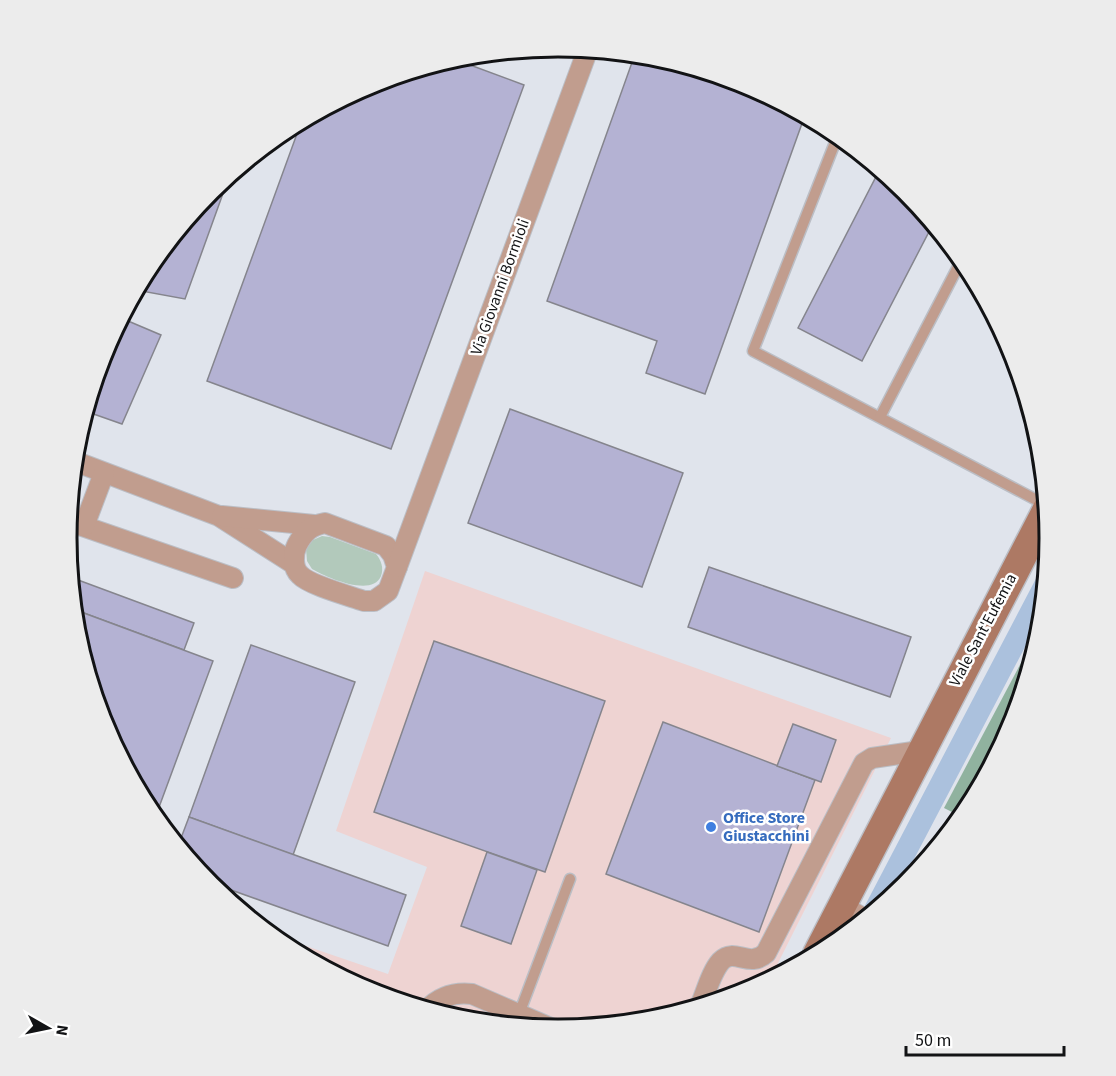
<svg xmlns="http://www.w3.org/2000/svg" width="1116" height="1076" font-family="'Source Sans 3',sans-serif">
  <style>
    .commercial { fill: #eed3d2 }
    .green { fill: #b2c9bb }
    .forest { fill: #90b29f }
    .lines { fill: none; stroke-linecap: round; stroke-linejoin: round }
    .canal { stroke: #abc1dd; stroke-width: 22 }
    .building { fill: #b4b2d3; stroke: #85858d; stroke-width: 1.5 }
    .lane-casing { stroke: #bbbec5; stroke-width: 13 }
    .street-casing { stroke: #bbbec5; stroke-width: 22 }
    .secondary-casing { stroke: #bbbec5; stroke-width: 31 }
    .lane { stroke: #c19d8e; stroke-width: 10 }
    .street { stroke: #c19d8e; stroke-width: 20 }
    .secondary { stroke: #ad7964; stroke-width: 28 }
    .shop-dot { fill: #3f7fe0; stroke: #fff; stroke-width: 2 }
    .labels { text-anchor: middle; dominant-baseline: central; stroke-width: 5; stroke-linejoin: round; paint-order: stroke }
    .street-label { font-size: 16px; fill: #121315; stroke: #fff }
    .shop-label { font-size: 16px; font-weight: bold; fill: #366cbe; stroke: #fff; text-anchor: start }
    .rim { fill: none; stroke: #121315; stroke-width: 3 }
  </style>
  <rect width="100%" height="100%" fill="#e0e4ec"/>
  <!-- commercial -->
  <polygon class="commercial" points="425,571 891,738 770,979 746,992 654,1020 558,1029 462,1020 370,992 285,946 268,933 388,974 427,867 336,831"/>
  <!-- green -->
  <path class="green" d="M322 536 330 537 376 554C381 560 384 568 381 576 372 598 326 577 312 569L307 561 306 549 313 540Z"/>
  <!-- forest -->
  <polygon class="forest" points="1041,625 1040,634 1012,726 962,817 944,808"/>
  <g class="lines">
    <!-- canal -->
    <polyline class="canal" points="875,910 1045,585"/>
  </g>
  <!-- building -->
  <g class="building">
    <polygon points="635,54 654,56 746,84 805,115 705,394 646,373 657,341 547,301"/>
    <polygon points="462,56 464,56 462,62 524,85 391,449 207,381 302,120 370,84"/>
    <polygon points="880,169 906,191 933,224 862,361 798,328"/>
    <polygon points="230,174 185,299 136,290 150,265 211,190"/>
    <polygon points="121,318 161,335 122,424 85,411 104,350"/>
    <polygon points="510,409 683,473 642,587 468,523"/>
    <polygon points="709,567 911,637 890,697 688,627"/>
    <polygon points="70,577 194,623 184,650 73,609"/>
    <polygon points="73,609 213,661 155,818 149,811 104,726 76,634"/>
    <polygon points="434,641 605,701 545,872 374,812"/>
    <polygon points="251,645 355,682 293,855 189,817"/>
    <polygon points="663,722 815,780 759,932 606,874"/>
    <polygon points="793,724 836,740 821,782 777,766"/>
    <polygon points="189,817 406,895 388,946 206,881 178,846"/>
    <polygon points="487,852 537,870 511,944 461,926"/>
  </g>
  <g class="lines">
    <defs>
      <g id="lane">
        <polyline points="838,135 753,351 1046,505"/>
        <polyline points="880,417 962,259"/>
        <polyline points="519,1014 570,879"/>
      </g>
      <g id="street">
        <polyline points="74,461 219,516 294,564"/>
        <polyline points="222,516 314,525"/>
        <polyline points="68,521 233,578"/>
        <path d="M325 523 386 546 393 555 397 567 388 591 374 601H364C350 596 309 585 300 575 292 568 293 553 297 545 304 532 310 526 325 523Z"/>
        <polyline points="84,526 104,473"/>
        <polyline points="397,567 588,49"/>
        <polyline points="842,906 865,919"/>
        <path d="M700 1006C706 993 711 972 721 961 735 947 749 969 766 953L864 763 872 758 920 751"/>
        <path d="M427 1010C440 996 454 992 472 994L553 1029"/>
      </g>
      <polyline id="secondary" points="817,954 1047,509"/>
    </defs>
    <!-- lane casing -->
    <use href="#lane" class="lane-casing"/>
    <!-- street casing -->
    <use href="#street" class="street-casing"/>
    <!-- secondary casing -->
    <use href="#secondary" class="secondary-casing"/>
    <!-- lane -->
    <use href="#lane" class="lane"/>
    <!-- street -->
    <use href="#street" class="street"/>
    <!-- secondary -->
    <use href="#secondary" class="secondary"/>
  </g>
  <!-- markers -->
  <circle class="shop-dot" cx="711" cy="827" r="6"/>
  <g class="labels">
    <!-- street labels -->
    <g class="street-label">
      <text transform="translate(500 287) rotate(-70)">Via Giovanni Bormioli</text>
      <text transform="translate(983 630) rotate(-62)">Viale Sant'Eufemia</text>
    </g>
    <!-- shop labels -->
    <g class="shop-label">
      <text x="723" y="818">Office Store<tspan x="723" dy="18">Giustacchini</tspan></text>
    </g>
  </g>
  <!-- crop -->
  <path d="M0 0H1116V1076H0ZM77 538a481 481 0 1 1 962 0a481 481 0 1 1-962 0Z" fill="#ececec" fill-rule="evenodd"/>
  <path class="rim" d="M77 538a481 481 0 1 1 962 0a481 481 0 1 1-962 0Z"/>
  <!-- north arrow -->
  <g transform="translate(48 1028) rotate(99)" stroke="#ffffff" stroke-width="4.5" paint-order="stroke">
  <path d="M0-4.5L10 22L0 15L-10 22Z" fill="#121315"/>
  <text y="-9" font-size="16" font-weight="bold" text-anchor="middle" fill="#121315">N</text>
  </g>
  <!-- scale -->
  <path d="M906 1046v9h158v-9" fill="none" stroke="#121315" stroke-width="3"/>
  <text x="915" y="1046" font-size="18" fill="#121315" stroke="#ffffff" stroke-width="4.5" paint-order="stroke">50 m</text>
</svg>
